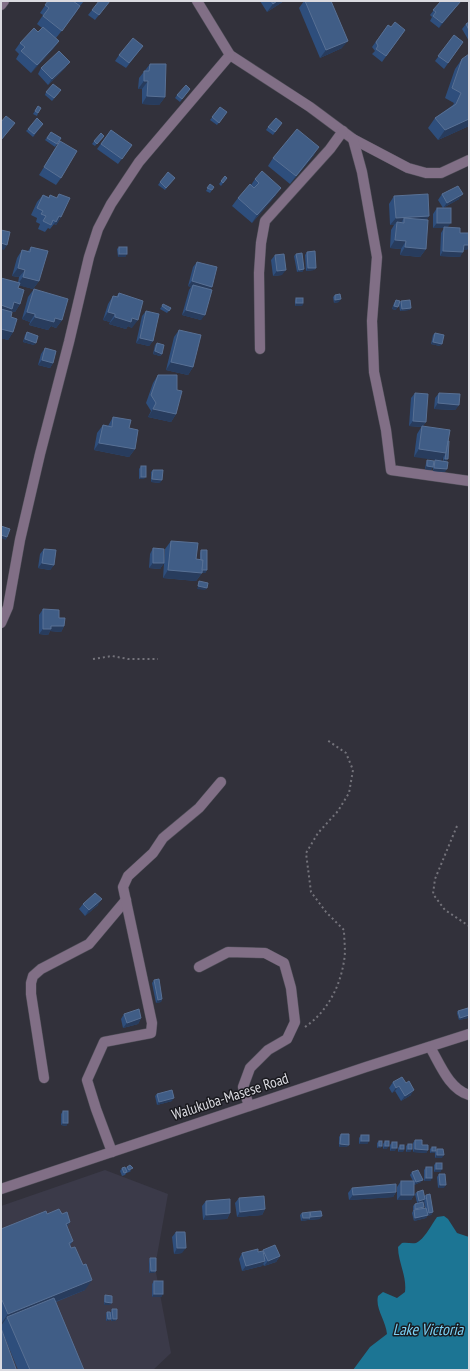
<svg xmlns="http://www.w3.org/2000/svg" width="470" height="1371" font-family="'PT Sans Narrow',sans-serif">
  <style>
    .built { fill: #3b3a49 }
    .water { fill: #1c7594 }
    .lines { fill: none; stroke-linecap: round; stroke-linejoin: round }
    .minor-casing { stroke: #504f59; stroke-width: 11 }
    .path { stroke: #74737b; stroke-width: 2; stroke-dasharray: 2 3; stroke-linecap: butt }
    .minor { stroke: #816f86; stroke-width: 10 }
    .wall { fill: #2e4e7c; fill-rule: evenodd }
    .shaded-wall { fill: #283c5d }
    .building { fill: #405d86; stroke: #587094 }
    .labels { text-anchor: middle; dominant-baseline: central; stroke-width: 3; stroke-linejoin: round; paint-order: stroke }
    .street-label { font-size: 15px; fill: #dadae0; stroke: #1a1a1f }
    .water-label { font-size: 16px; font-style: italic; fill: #7ad1f5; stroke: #1a1a1f }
  </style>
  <rect width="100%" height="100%" fill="#32313b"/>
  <!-- built -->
  <polygon class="built" points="105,1170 168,1194 155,1267 171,1353 153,1370 1,1370 1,1206"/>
  <!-- water -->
  <path class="water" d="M444 1216 448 1219 457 1233 469 1237V1370H353L370 1347 387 1334C386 1321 375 1309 378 1296L383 1292 397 1298 405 1292C407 1276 398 1262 398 1247L402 1243C407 1242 411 1244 416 1243 424 1240 432 1224 437 1217Z"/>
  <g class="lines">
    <defs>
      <g id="minor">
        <polyline points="197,1 230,55 310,107 353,139 408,168 426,173 441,173 469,160"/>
        <polyline points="1,5 4,1"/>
        <polyline points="353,139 362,172 377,257 372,321 374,372 386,430 391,470 469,481"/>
        <polyline points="260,349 259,273 261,243 265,221 330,149 343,131"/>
        <polyline points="1,623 8,607 20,540 40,454 69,342 89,257 98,229 111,204 139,162 230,55"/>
        <polyline points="199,967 228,952 265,953 284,963 291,988 295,1022 287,1039 268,1050 250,1068 243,1087 249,1106"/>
        <path d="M430 1047C440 1064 449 1089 469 1095"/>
        <polyline points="44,1078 31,994 31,983 33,976 41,969 89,944 126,900"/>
        <polyline points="112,1152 96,1109 87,1080 104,1042 151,1033 152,1023 123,887 128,876 153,853 163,838 199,808 221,782"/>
        <polyline points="1,1189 366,1067 469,1034"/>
      </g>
    </defs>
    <!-- minor casing -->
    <use href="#minor" class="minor-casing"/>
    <!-- path -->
    <g class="path">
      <polyline points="93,659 112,656 128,659 158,659"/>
      <polyline points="457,826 435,879 433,894 445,910 469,926"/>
      <path d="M305 1027C327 1012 340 987 344 961 346 951 344 940 344 930L326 912 311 892 306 853 318 833 338 811 349 793 353 770 346 753 327 740"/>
    </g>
    <!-- minor -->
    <use href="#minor" class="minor"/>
  </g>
  <!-- wall -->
  <g class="wall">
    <polygon points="48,1 84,1 80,6 75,14 56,38 59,41 53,49 31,73 16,59 19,54 15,50 20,43 38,32 42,28 37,24 43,15 40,13"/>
    <polygon points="110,1 95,20 88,15 92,10"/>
    <polygon points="260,1 284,1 267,12"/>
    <polygon points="304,1 331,1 342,48 320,58 299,8"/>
    <polygon points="441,1 461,1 439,28 430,21 432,17 430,15"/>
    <polygon points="469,22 469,41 462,29 466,24"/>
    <polygon points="388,25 391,27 405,30 382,62 372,54 375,51 372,47"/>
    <polygon points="454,35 463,42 444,69 435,61"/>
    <polygon points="143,46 126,68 115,61 119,55"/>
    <polygon points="462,59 469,126 438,140 428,128 435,118 453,105 454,103 445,98 455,69"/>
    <polygon points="150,64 165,97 159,105 142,104 142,89 138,89 139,78"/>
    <polygon points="66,67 48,85 38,74 41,68"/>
    <polygon points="190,89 180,102 175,98 177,95"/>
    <polygon points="46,92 59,93 52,101 45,95"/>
    <polygon points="38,106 38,113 37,116 33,114"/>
    <polygon points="220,107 227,112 217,125 210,120"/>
    <polygon points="282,123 273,135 266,130 268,127"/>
    <polygon points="43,124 33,137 26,131 28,129"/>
    <polygon points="111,130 132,145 118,164 97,149"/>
    <polygon points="51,132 61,138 55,147 45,140"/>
    <polygon points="104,136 95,146 92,144 94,141"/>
    <polygon points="60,141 61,178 56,185 39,175"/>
    <polygon points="314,155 290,184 268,166 273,158"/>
    <polygon points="225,176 227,178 221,186 219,184"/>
    <polygon points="255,179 276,195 252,223 232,206 238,198 251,185"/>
    <polygon points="173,180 165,190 158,185 160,182"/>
    <polygon points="210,184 214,187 210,193 206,191"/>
    <polygon points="59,194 61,217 56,225 54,224 50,229 48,228 45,232 38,229 40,224 36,222 37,218 31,215 37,202 43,195 49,197 50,195 57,198"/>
    <polygon points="442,194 459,199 443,208 438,200"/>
    <polygon points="394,196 429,216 426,220 426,249 420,257 400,255 401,249 390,248 391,230 394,225 390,225 389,204"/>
    <polygon points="437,208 448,228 460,233 467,250 463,250 460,257 440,256 441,233 444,228 433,228 433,214"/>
    <polygon points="31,247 39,281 33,289 19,285 18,288 20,304 15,312 10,311 10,312 13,332 8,340 1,338 1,278 18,283 19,277 12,276 17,258 22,250 28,251"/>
    <polygon points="119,247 127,254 125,257 118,257 117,249"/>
    <polygon points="307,252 316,268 314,270 306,271 305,255"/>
    <polygon points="296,254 304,269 302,272 297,272 294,256"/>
    <polygon points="275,255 282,275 273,276 271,260"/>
    <polygon points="197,262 212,287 210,289 201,320 182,315 189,290 191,287 188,286 193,267"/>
    <polygon points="34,289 62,320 56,328 51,326 48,330 29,325 30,322 22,319 28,297"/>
    <polygon points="119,293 132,328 128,326 126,329 109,324 110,322 103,320 108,304 113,296 116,297"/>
    <polygon points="335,295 339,302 334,303 333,297"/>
    <polygon points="296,298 303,303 302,306 295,306 295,301"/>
    <polygon points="396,300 396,310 392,309 394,303"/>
    <polygon points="401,301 411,308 409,310 400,311 399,304"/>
    <polygon points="163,304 171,308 167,313 160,309"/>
    <polygon points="146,311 153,341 149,346 136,343 142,316"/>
    <polygon points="179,330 193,367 188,375 166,370 174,337"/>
    <polygon points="27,332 34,345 23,342 25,335"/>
    <polygon points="435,333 440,346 431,344 433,335"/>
    <polygon points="157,343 162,354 160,356 153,354 155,345"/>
    <polygon points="45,348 53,363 50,368 38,365 41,354"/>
    <polygon points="158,375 176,414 171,422 148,417 151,411 146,403 153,383"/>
    <polygon points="415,393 426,422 422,427 409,426 411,398"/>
    <polygon points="439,393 459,405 455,410 434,409 435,398"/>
    <polygon points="113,417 129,428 135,449 129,457 94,450 97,433 103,425 108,426"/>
    <polygon points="422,426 448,441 445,472 433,471 433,467 431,470 425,469 426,463 427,460 433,463 435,460 443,461 443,457 414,457 417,434"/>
    <polygon points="141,466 144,479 139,479 139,469"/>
    <polygon points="153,470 160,483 151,482 151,472"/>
    <polygon points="171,541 196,559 200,559 200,553 201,550 207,570 205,573 202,573 196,581 163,578 165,549"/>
    <polygon points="153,548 164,563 160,569 149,568 150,554"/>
    <polygon points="44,549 54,565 50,570 38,568 40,554"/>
    <polygon points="43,609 59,618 64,626 61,632 50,631 48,635 39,634 39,615"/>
    <polygon points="83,904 98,905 85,916 79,909"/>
    <polygon points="154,980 162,999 161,1002 156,1003 152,983"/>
    <polygon points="458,1011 469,1012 469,1016 468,1018 459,1020 457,1013"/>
    <polygon points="124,1014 141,1018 138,1024 123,1028 121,1019"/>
    <polygon points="393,1082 406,1083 411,1095 401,1101 395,1091 392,1093 389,1088"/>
    <polygon points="157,1094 172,1101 157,1105 155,1096"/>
    <polygon points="63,1111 68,1123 66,1126 61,1125 61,1114"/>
    <polygon points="341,1134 347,1147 339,1147 339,1137"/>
    <polygon points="361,1135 369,1141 367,1144 359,1144 359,1138"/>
    <polygon points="415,1140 422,1145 428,1150 426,1153 413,1152 413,1143"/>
    <polygon points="379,1141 382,1146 380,1148 377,1148 377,1143"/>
    <polygon points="385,1141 387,1149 383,1149 383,1144"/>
    <polygon points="392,1142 395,1151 390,1151 390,1145"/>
    <polygon points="408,1144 412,1149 410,1152 406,1152 406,1146"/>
    <polygon points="400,1145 404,1149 403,1152 398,1152 398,1148"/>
    <polygon points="432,1147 436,1150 442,1158 435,1158 435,1152 434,1153 430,1153 430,1149"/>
    <polygon points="436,1163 442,1169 440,1172 434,1172 434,1165"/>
    <polygon points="127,1167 131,1171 127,1173 126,1172 127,1172 125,1175 122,1176 120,1171 122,1168 125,1169"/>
    <polygon points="426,1167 432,1178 430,1181 424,1181 424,1170"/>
    <polygon points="412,1172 421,1182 414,1185 414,1195 411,1200 397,1200 397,1187 401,1181 413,1181 410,1175"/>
    <polygon points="439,1174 444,1188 438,1188 437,1177"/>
    <polygon points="352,1188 396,1192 393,1197 349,1200 348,1193"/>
    <path d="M417 1192 425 1196 426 1195 433 1212 431 1215 427 1216 426 1218 414 1221 412 1213 413 1211V1206L415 1204 417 1203 415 1194ZM424 1201 425 1208H423L424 1207 423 1202Z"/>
    <polygon points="239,1198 265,1209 262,1215 237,1217 235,1203"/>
    <polygon points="206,1201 230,1213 227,1219 203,1220 202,1206"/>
    <polygon points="310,1212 320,1219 309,1220 309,1219 308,1220 301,1221 300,1215 302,1213 310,1213"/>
    <polygon points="47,1214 62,1214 70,1222 67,1227 73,1241 70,1245 85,1290 56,1302 84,1370 18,1370 1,1328 1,1326 3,1323 1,1324 1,1229"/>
    <polygon points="176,1232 182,1253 174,1254 172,1237"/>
    <polygon points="263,1250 280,1256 276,1262 264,1266 263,1264 262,1266 242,1271 239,1259 242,1253 258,1252 263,1251"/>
    <polygon points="150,1258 156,1271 154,1273 149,1273 149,1261"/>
    <polygon points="154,1281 163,1294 161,1297 152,1297 152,1284"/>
    <polygon points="105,1295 110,1305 104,1305 104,1298"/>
    <polygon points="112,1309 117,1319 115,1321 111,1321 111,1319 109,1321 106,1321 106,1314 107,1312 111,1312"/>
  </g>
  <!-- shaded-wall -->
  <g class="shaded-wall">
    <polygon points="277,1 284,1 267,12 273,4"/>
    <polygon points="461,1 439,28 442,23"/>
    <polygon points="59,41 53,49 31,73 37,65"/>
    <polygon points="348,41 342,48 320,58 326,50"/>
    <polygon points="70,62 66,67 48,85 52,79"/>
    <polygon points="144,81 148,81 142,89 138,89"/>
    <polygon points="147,96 165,97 159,105 142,104"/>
    <polygon points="469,119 469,126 438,140 445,130"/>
    <polygon points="319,147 314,155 290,184 296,176"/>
    <polygon points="281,188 276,195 252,223 257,215"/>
    <polygon points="463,194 459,199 443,208 447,203"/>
    <polygon points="59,216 61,217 56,225 54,224"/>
    <polygon points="429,216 424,223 404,223 404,218 400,225 397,222 394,225 390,225 396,218"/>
    <polygon points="437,223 451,223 447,228 433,228"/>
    <polygon points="395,240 406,241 401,249 390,248"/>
    <polygon points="1,243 7,245 4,250 1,249"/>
    <polygon points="464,245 469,245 469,248 467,250 460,250"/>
    <polygon points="405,247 426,249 420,257 400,255"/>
    <polygon points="443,251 463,252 460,257 440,256"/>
    <polygon points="119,254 127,254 125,257 118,257"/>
    <polygon points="18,268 25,270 19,277 12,276"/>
    <polygon points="308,268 316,268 314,270 306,271"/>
    <polygon points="304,269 302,272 297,272 299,270"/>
    <polygon points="286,270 282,275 273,276 277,271"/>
    <polygon points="23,277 39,281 33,289 17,285"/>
    <polygon points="192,281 212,287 208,292 193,285 191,287 188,286"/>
    <polygon points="341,299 339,302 334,303 335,300"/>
    <polygon points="14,302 20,304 15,312 10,311 6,316 1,315 1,305"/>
    <polygon points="296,303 303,303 302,306 295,306"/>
    <polygon points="394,306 398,307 396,310 392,309"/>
    <polygon points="411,308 409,310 400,311 402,309"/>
    <polygon points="186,310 205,315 201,320 182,315"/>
    <polygon points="27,312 35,314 30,322 22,319"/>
    <polygon points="108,312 115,314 110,322 103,320"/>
    <polygon points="35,317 55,318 62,320 56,328 51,326 48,330 29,325"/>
    <polygon points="115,317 132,318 138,320 132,328 128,326 126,329 109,324"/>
    <polygon points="1,329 13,332 8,340 1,338"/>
    <polygon points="140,338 153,341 149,346 136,343"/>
    <polygon points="25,339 36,343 34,345 23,342"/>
    <polygon points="433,342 442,344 440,346 431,344"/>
    <polygon points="155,351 162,354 160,356 153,354"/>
    <polygon points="42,360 53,363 50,368 38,365"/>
    <polygon points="171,362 193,367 188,375 166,370"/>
    <polygon points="438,403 459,405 455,410 434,409"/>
    <polygon points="153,409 176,414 171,422 148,417"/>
    <polygon points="413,421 426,422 422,427 409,426"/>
    <polygon points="99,443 135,449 129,457 94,450"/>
    <polygon points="419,449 446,453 441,461 414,457"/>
    <polygon points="445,459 448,459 446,462 443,461"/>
    <polygon points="427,466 433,467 431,470 425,469"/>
    <polygon points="434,468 447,469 445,472 433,471"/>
    <polygon points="141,477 146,477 144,479 139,479"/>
    <polygon points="152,479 162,480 160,483 151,482"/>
    <polygon points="1,535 7,537 6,540 1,538"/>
    <polygon points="42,563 54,565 50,570 38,568"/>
    <polygon points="153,563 164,563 160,569 149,568"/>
    <polygon points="168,570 202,573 196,581 163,578"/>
    <polygon points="202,570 207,570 205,573 200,573"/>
    <polygon points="198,586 207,588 205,590 197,589"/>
    <polygon points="51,626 64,626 61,632 50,631 48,635 39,634 43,629"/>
    <polygon points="102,899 98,905 85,916 89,910"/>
    <polygon points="162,999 161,1002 156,1003 158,1000"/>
    <polygon points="469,1015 468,1018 459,1020 460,1018"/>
    <polygon points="141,1018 138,1024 123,1028 127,1023"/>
    <polygon points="399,1086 395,1091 392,1093 396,1088"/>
    <polygon points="414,1090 411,1095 401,1101 405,1096"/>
    <polygon points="174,1098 172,1101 157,1105 159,1102"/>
    <polygon points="63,1123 68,1123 66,1126 61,1125"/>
    <polygon points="361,1141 369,1141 367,1144 359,1144"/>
    <polygon points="340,1144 349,1145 347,1147 339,1147"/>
    <polygon points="379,1146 382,1146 380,1148 377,1148"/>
    <polygon points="385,1146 389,1146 387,1149 383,1149"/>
    <polygon points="392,1148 397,1148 395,1151 390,1151"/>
    <polygon points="400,1149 404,1149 403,1152 398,1152"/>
    <polygon points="408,1149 412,1149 410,1152 406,1152"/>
    <polygon points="415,1149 428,1150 426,1153 413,1152"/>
    <polygon points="432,1151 436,1151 434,1153 430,1153"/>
    <polygon points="437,1155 444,1155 442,1158 435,1158"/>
    <polygon points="436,1169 442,1169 440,1172 434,1172"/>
    <polygon points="426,1178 432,1178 430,1181 424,1181"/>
    <polygon points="423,1180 421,1182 414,1185 416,1182"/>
    <polygon points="440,1185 446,1185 444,1188 438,1188"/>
    <polygon points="396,1192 393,1197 349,1200 353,1195"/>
    <polygon points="401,1195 414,1195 411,1200 397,1200"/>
    <polygon points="425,1199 424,1202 417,1204 419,1201"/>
    <polygon points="265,1209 262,1215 237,1217 240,1212"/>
    <polygon points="433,1212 431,1215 427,1216 426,1218 414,1221 415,1218 427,1216 429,1213"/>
    <polygon points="230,1213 227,1219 203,1220 206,1215"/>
    <polygon points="322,1216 320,1219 309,1220 311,1217"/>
    <polygon points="303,1218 310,1218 308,1220 301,1221"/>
    <polygon points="70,1222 63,1232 66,1224"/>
    <polygon points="177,1248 186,1248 182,1253 174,1254"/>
    <polygon points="280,1256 276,1262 264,1266 268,1261"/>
    <polygon points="265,1261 262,1266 242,1271 246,1266"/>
    <polygon points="151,1271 156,1271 154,1273 149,1273"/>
    <polygon points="92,1280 85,1290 9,1320 7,1317 3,1323 1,1324 8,1314"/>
    <polygon points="154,1294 163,1294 161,1297 152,1297"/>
    <polygon points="105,1302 112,1303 110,1305 104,1305"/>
    <polygon points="108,1319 111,1319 109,1321 106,1321"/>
    <polygon points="113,1319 117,1319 115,1321 111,1321"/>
  </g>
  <!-- building -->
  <g class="building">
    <polygon points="48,1 73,1 80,6 62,31 43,16 49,8 45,5"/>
    <polygon points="99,1 110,1 99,15 92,10"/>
    <polygon points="271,1 277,1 273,4"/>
    <polygon points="305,1 331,1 348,41 326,50"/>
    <polygon points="441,1 461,1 442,23 433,16 436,12 433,10"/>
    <polygon points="395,22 405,30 386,56 376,49 378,46 376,42 388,25 391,27"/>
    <polygon points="469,22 469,30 466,24"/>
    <polygon points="43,27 59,41 37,65 21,51 25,47 20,43 34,28 38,32"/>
    <polygon points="454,35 463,42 448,63 438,56"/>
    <polygon points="133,38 143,46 129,63 119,55"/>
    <polygon points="59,51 70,62 52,79 41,68"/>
    <polygon points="469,54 469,119 445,130 435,118 456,104 461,93 452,88 462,59"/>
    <polygon points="150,64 166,64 165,97 147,96 148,81 144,81 144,71 149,71"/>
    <polygon points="53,84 61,90 54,98 46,92"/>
    <polygon points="186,85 190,89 182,99 177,95"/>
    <polygon points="38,106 41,108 38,113 35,111"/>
    <polygon points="220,107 227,112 219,123 212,117"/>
    <polygon points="6,116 15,123 1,140 1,122"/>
    <polygon points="37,118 43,124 34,134 28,129"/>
    <polygon points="276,118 282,123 275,132 268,127"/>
    <polygon points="297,129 319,147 296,176 273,158"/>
    <polygon points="111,130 132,145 122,159 101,144"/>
    <polygon points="51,132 61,138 57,144 47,138"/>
    <polygon points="101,133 104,136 97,144 94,141"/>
    <polygon points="60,141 77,151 61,178 44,167"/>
    <polygon points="262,171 281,188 257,215 238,198 250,184 254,188 259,183 255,179"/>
    <polygon points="168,172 175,178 166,188 160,182"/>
    <polygon points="225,176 227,178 223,183 221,181"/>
    <polygon points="210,184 214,187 212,190 207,188"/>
    <polygon points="458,186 463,194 447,203 442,194"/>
    <polygon points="59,194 70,198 61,217 59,216 56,222 53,220 51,225 43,221 46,216 41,214 43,211 37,208 43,195 49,198 50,195 57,198"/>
    <polygon points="428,194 429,216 396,218 394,196"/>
    <rect x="437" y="208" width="14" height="15"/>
    <polygon points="404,218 428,220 426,249 405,247 406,241 395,240 397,222 404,223"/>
    <polygon points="444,227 460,228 460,233 469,233 469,245 464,245 463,252 443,251"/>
    <polygon points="1,230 10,232 7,245 1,243"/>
    <polygon points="31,247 48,251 39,281 23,277 25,270 18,268 22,250 30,252"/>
    <rect x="119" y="247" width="8" height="7"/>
    <polygon points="315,251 316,268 308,268 307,252"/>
    <polygon points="302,253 304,269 299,270 296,254"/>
    <polygon points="284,254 286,270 277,271 275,255"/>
    <polygon points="197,262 217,267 212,287 192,281"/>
    <polygon points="1,278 20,283 18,288 24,290 20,304 14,302 12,309 1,305"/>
    <polygon points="193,285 212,290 205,315 186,310"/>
    <polygon points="34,289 68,299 62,320 55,318 54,322 35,317 35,314 27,312"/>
    <polygon points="119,293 143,301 138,320 132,318 131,322 115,317 115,314 108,312 113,296 118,297"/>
    <polygon points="340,294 341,299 335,300 335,295"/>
    <rect x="296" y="298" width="7" height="5"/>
    <polygon points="396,300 400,301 398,307 394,306"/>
    <polygon points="410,300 411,308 402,309 401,301"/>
    <polygon points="163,304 171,308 169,311 162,306"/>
    <polygon points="1,309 12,312 11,317 17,319 13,332 1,329"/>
    <polygon points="146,311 159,314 153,341 140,338"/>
    <polygon points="179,330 201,335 193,367 171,362"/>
    <polygon points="27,332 38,336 36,343 25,339"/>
    <polygon points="435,333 444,335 442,344 433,342"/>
    <polygon points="157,343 164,345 162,354 155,351"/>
    <polygon points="45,348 56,351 53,363 42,360"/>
    <polygon points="158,375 177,375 177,390 182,391 176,414 153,409 156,403 151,395"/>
    <polygon points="415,393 428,394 426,422 413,421"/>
    <polygon points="439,393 460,394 459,405 438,403"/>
    <polygon points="113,417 131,420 129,428 138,430 135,449 99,443 103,425 112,427"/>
    <polygon points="422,426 450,430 446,453 419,449"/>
    <polygon points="448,441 449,441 448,459 445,459"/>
    <polygon points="427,460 434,461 433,467 427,466"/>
    <polygon points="435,460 448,462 447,469 434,468"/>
    <rect x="141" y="466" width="5" height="11"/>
    <polygon points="153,470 163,470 162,480 152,479"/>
    <polygon points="1,526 10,529 7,537 1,535"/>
    <polygon points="171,541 198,543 196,559 203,560 202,573 168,570"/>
    <polygon points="153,548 164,549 164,563 153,563"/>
    <polygon points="44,549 56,550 54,565 42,563"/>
    <polygon points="201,550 207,550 207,570 202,570 203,560 201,560"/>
    <polygon points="199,581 208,583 207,588 198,586"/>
    <polygon points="43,609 59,610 59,618 65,618 64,626 51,626 51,629 43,629"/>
    <polygon points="95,893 102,899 89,910 83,904"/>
    <polygon points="159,979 162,999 158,1000 154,980"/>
    <polygon points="468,1008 469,1012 469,1015 460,1018 458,1011"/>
    <polygon points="139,1009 141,1018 127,1023 124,1014"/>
    <polygon points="402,1077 406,1083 409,1081 414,1090 405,1096 399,1086 396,1088 393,1082"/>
    <polygon points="172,1090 174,1098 159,1102 157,1094"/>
    <rect x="63" y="1111" width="5" height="12"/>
    <polygon points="341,1134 349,1134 349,1145 340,1144"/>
    <rect x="361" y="1135" width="8" height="6"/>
    <polygon points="415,1140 422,1140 422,1145 428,1145 428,1150 415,1149"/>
    <rect x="379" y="1141" width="3" height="5"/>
    <rect x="385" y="1141" width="4" height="5"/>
    <rect x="392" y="1142" width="5" height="6"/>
    <rect x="408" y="1144" width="4" height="5"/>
    <rect x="400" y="1145" width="4" height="4"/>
    <rect x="432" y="1147" width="4" height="4"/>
    <polygon points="437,1149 443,1149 444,1155 437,1155"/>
    <rect x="436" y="1163" width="6" height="6"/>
    <polygon points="130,1165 133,1168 129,1170 127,1167"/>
    <polygon points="125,1167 127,1172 124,1173 122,1168"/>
    <rect x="426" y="1167" width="6" height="11"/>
    <polygon points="418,1170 423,1180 416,1182 412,1172"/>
    <polygon points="439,1174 445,1174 446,1185 440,1185"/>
    <rect x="401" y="1181" width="13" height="14"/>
    <polygon points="396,1184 396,1192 353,1195 352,1188"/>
    <polygon points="423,1190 425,1199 419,1201 417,1192"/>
    <polygon points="430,1194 433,1212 429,1213 426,1195"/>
    <polygon points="264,1196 265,1209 240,1212 239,1198"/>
    <polygon points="230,1199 230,1213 206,1215 206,1201"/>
    <polygon points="423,1202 424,1207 415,1209 415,1204"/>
    <polygon points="426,1208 428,1215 415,1218 414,1210"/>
    <polygon points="59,1209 62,1214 67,1212 70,1222 66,1224 73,1241 69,1243 71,1248 75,1247 83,1265 86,1264 92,1280 8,1314 2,1300 1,1301 1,1229 46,1211 47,1214"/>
    <polygon points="321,1211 322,1216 311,1217 310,1212"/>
    <polygon points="310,1212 310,1218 303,1218 302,1213"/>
    <polygon points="176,1232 185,1232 186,1248 177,1248"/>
    <polygon points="275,1245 280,1256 268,1261 263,1250"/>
    <polygon points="258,1249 258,1252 263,1251 265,1261 246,1266 242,1253"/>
    <polygon points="150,1258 156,1258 156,1271 151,1271"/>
    <rect x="154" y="1281" width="9" height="13"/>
    <polygon points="105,1295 112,1296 112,1303 105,1302"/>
    <polygon points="54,1298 84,1370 30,1370 7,1317"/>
    <polygon points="112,1309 117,1309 117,1319 113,1319"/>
    <polygon points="107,1312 110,1312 111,1319 108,1319"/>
    <polygon points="1,1328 16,1369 13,1370 1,1370"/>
  </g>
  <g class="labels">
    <!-- street labels -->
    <g class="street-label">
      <text transform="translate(230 1096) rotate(-18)">Walukuba-Masese Road</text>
    </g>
    <!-- water labels -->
    <g class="water-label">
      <text x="428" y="1329">Lake Victoria</text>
    </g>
  </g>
  <!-- border -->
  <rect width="470" height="1371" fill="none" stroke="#dadae0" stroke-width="4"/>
</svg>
